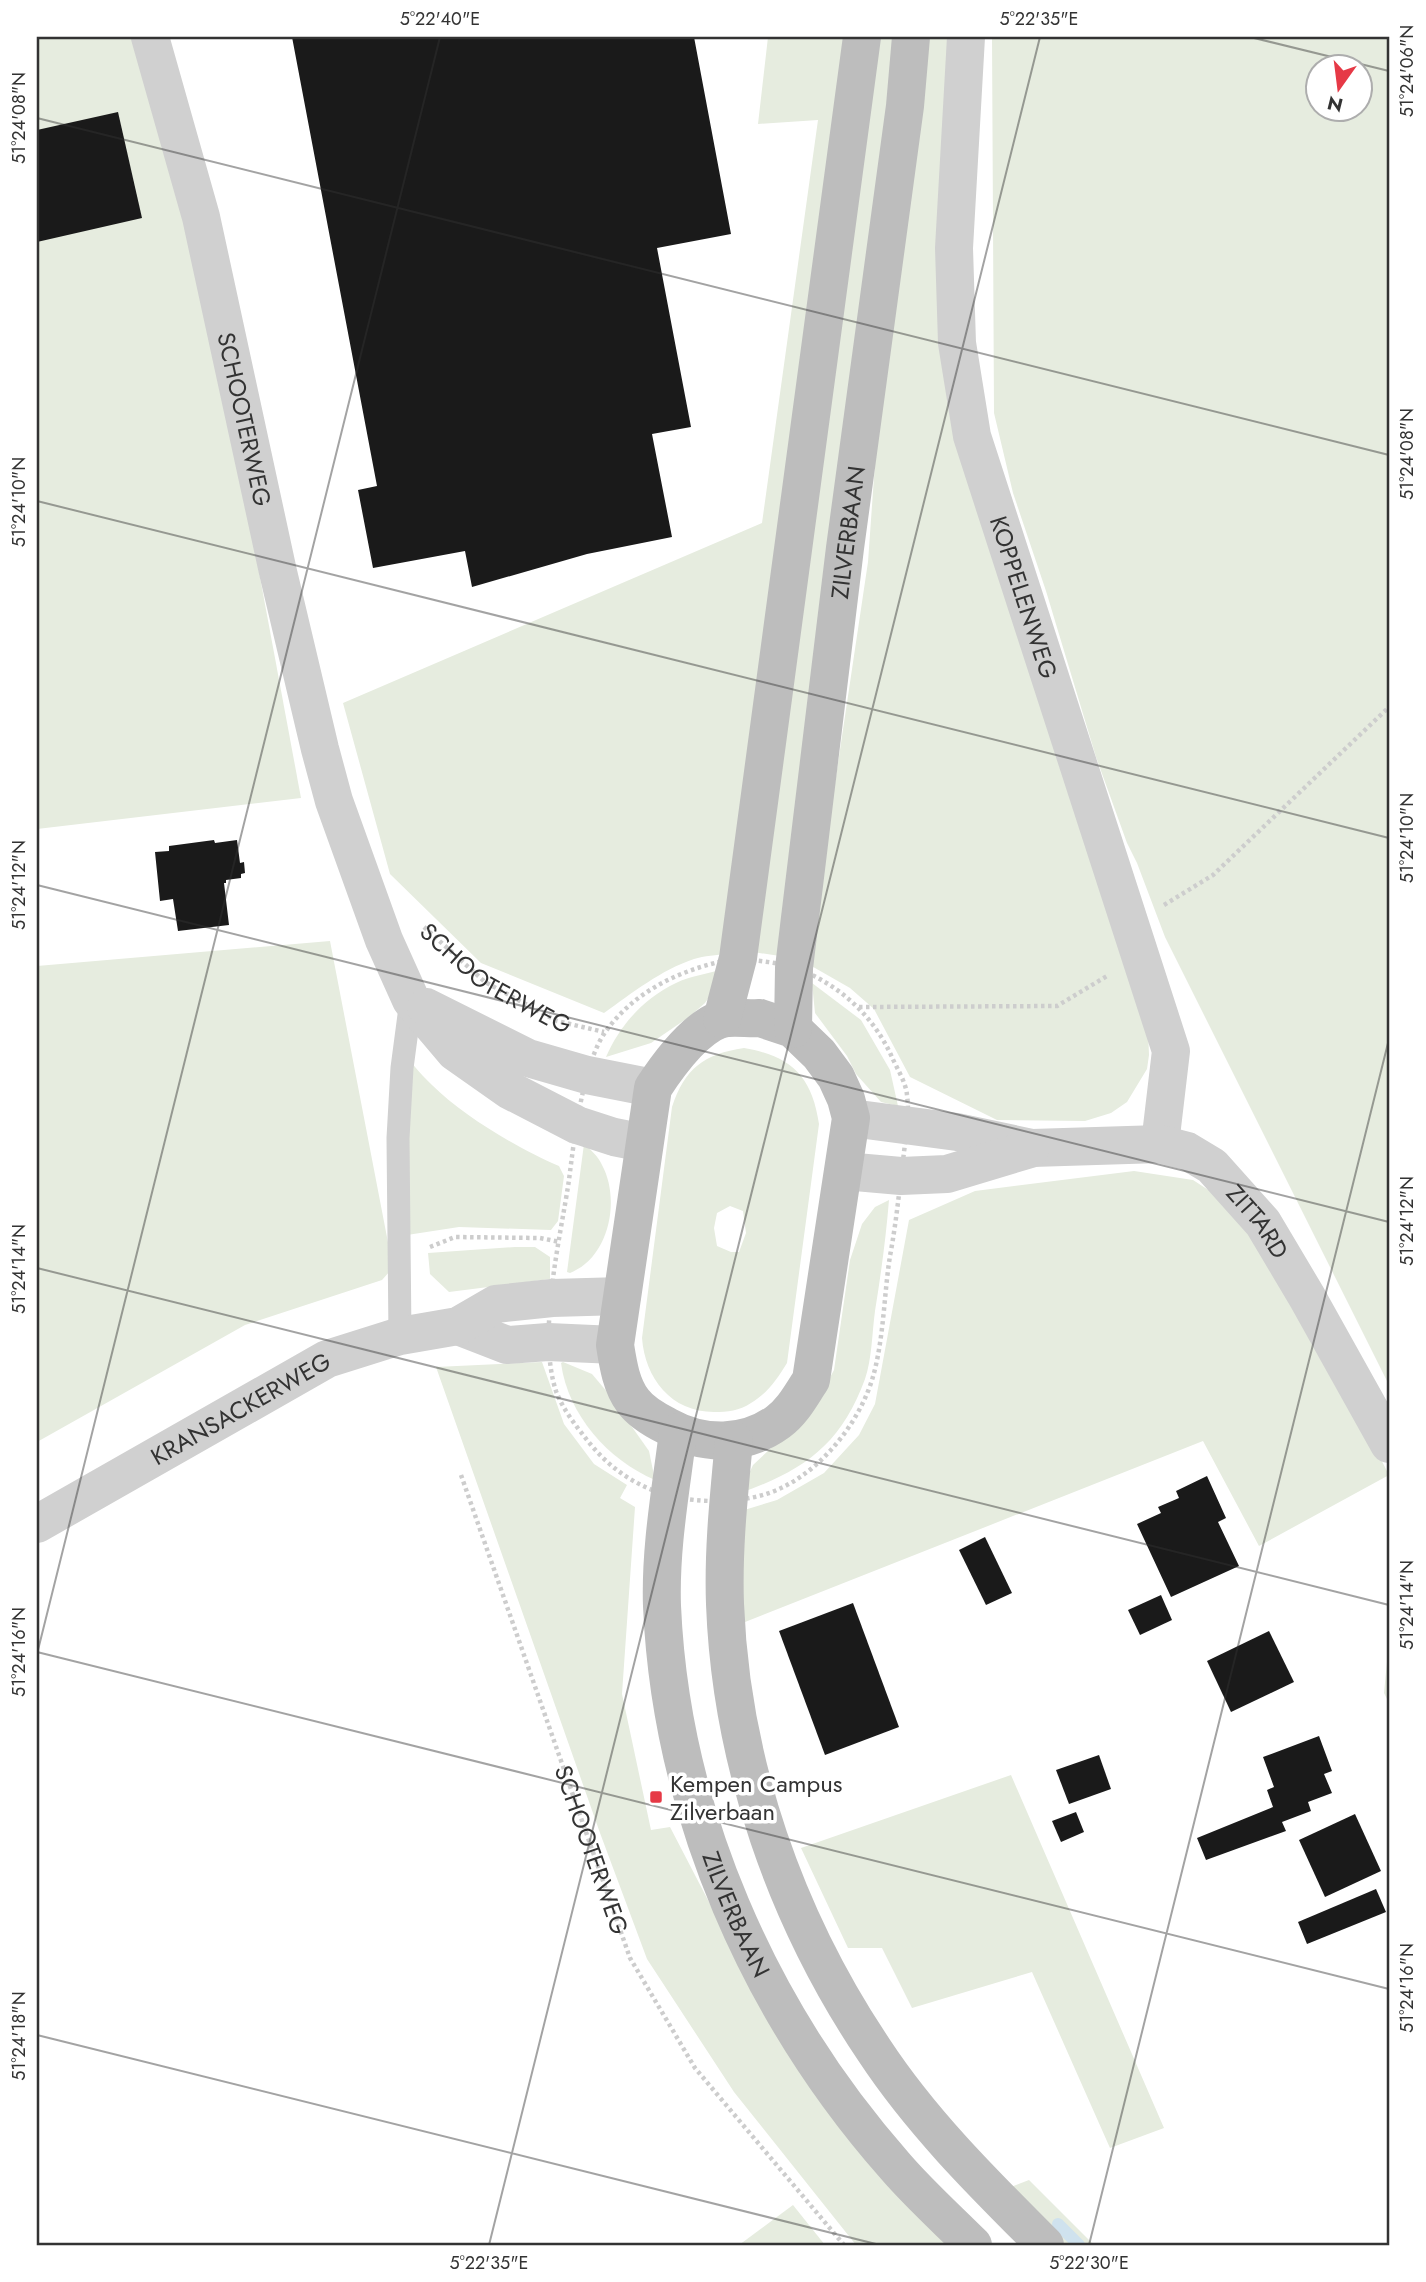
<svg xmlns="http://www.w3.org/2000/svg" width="1426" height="2282" font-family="Jost,sans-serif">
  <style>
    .green { fill: #e6ecdf; fill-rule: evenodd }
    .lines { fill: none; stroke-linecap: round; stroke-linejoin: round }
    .stream { stroke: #cfe2ee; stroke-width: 12 }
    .building { fill: #1a1a1a }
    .path { stroke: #cdcdcd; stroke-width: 4.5; stroke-dasharray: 3.5 3.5; stroke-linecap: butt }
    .service { stroke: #d0d0d0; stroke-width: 23 }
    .minor { stroke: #d0d0d0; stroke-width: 38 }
    .tertiary { stroke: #d0d0d0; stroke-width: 38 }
    .secondary { stroke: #bdbdbd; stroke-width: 38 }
    .ticks { fill: none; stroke: #333; stroke-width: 2; stroke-opacity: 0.45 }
    .poi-dot { fill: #e63946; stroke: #fff; stroke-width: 2.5 }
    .labels { text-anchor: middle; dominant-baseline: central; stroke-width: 7; stroke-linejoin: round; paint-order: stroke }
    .street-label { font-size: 24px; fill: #333; stroke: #fff }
    .poi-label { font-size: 24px; fill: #333; stroke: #fff; text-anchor: start }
    .neatline { fill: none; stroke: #333; stroke-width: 2.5 }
    .ticks-label { font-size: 18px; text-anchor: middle; fill: #333 }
  </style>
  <rect width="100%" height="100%" fill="#fff"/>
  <!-- green -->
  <g class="green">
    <polygon points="37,37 133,37 212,319 301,798 37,829"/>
    <path d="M768 37H851L727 954C717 955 704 956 694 959 661 970 632 993 604 1013L481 963 390 874 343 703 762 523 818 120 758 124Z"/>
    <polygon points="874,37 901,37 780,956 753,952"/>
    <polygon points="923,37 957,37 946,301 1148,1030 1149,1055 1147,1069 1127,1102 1111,1113 1085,1121 997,1120 910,1077 874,1009 850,988 808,964 868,562 884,337"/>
    <path d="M992 37H1389V1385L1165 937 1137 863 1127 843 1096 757 1046 591 1013 493 994 413ZM1318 66H1360V108H1318Z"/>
    <polygon points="330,941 391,1258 390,1271 382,1280 245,1325 37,1442 37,966"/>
    <path d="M723 969 718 984 705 1003 689 1017 651 1043 606 1057C620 1025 644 998 676 983 690 976 708 974 723 969Z"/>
    <polygon points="812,983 861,1020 890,1070 898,1106 881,1102 856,1074 847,1056 815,1013"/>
    <path d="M396 1044C408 1058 419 1073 432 1085 463 1116 519 1149 559 1166L564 1176 558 1221 551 1230 459 1227 407 1235Z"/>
    <path d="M744 1048C791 1056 812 1076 819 1124L787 1363C777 1379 768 1393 751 1403 739 1411 728 1412 714 1412 671 1412 645 1378 642 1338L672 1107C685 1068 704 1054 744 1048ZM730 1206 743 1211 746 1233 739 1252H731L717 1246 714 1228 717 1213Z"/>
    <path d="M584 1144C591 1150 598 1156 602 1165 621 1200 609 1258 570 1273L567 1272Z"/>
    <polygon points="1134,1171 1193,1180 1253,1219 1296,1294 1389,1475 1259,1546 1203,1441 740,1624 741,1511 777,1500 824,1473 859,1435 875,1404 909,1220 975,1191"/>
    <path d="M889 1200C886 1237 881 1274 875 1311 872 1333 872 1359 865 1379 841 1445 803 1471 740 1493L753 1465 813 1409 834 1370 850 1260 862 1224 875 1207Z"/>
    <polygon points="515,1247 535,1247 550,1257 550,1279 449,1292 430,1274 428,1253"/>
    <polygon points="542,1362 564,1424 594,1464 627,1485 620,1498 635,1507 622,1694 651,1830 670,1827 736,1954 958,2245 856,2245 734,2092 647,1959 600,1833 436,1367"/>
    <path d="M563 1362 592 1374 608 1393 649 1451 655 1480C608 1460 568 1415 561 1363Z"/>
    <polygon points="1389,1641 1389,1703 1384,1693"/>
    <polygon points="1011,1775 1164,2128 1110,2148 1032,1972 912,2008 882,1948 848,1948 801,1848"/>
    <polygon points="1029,2180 1094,2245 1058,2245 1003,2190"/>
    <polygon points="793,2205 825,2245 739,2245"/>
  </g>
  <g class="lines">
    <!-- stream -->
    <polyline class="stream" points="1058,2224 1079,2245"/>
  </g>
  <!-- building -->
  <g class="building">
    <polygon points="292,37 694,37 731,234 657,248 691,427 652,434 672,537 587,554 472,587 465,551 373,568 358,490 377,486"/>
    <polygon points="118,112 142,218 37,242 37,130"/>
    <polygon points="214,840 215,843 237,840 240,863 244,862 245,873 241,874 241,878 226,880 226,883 224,883 229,925 178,931 173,899 160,901 155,852 169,851 169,846"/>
    <polygon points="1207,1476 1226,1518 1218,1522 1239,1566 1171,1597 1137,1524 1161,1513 1158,1507 1179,1498 1176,1491"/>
    <polygon points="985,1537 1012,1593 986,1605 959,1550"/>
    <polygon points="1161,1595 1172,1620 1140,1635 1128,1610"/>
    <polygon points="853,1603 899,1727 825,1755 779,1631"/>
    <polygon points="1269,1631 1294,1682 1231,1712 1207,1661"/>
    <polygon points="1319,1736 1332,1771 1324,1774 1332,1793 1308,1802 1311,1811 1282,1822 1286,1831 1206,1860 1197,1838 1273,1807 1267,1790 1274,1787 1263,1757"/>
    <polygon points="1099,1755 1111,1789 1069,1804 1056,1770"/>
    <polygon points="1076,1812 1084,1832 1061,1842 1052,1821"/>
    <polygon points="1355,1814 1381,1871 1325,1897 1299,1840"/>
    <polygon points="1376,1889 1386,1912 1307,1944 1298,1922"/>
  </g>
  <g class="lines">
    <!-- path -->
    <g class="path">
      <polyline points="1164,905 1213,875 1389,707"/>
      <path id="s1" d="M424 927 485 982 557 1021 604 1032"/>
      <path d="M738 958C756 961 778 962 796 968 838 984 872 1014 891 1055 896 1067 906 1082 907 1095 910 1117 905 1140 903 1161 899 1193 896 1224 890 1256 884 1294 884 1335 874 1373 861 1423 817 1478 766 1494 737 1503 700 1503 671 1496 636 1487 609 1468 587 1440 576 1426 562 1408 556 1391 537 1333 560 1240 569 1180 574 1140 583 1062 606 1031 637 988 687 967 738 958Z"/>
      <polyline points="859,1007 1057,1006 1107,976"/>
      <polyline points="430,1247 455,1237 540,1238 560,1242"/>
      <path id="s2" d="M461 1475 630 1958 695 2068 844 2245"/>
    </g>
    <!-- service -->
    <polyline class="service" points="400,1336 398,1138 402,1068 411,1000"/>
    <!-- minor -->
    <g class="minor">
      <path id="s3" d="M966 37 954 248 957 343 972 436 1171 1051 1160 1144"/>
      <path id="s4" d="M851 1118 957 1132 1032 1148 1160 1144 1187 1151 1212 1166 1263 1223 1307 1297 1389 1444"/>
      <polyline points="844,1171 901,1176 947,1174 1030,1149"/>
      <polyline points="458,1326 507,1345 548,1342 615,1345"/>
      <path id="s5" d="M37 1524 327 1359 400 1336 458 1326 496 1304 552 1298 622 1296"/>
    </g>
    <!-- tertiary -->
    <g class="tertiary">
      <path id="s6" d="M150 37 201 217 278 572 320 749 334 801 384 940 411 1000 455 1052 509 1090 577 1125 614 1137 644 1143"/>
      <polyline points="426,1007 528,1058 587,1075 653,1088"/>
    </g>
    <!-- secondary -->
    <g class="secondary">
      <path d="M760 1018 793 1029 819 1054 836 1077 846 1099 851 1118 811 1380C801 1395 793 1411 778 1422 745 1446 703 1446 667 1426 655 1420 641 1412 633 1401 621 1385 618 1364 615 1345L653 1088C668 1065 694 1029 721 1019 732 1016 749 1019 760 1018Z"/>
      <polyline points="722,1019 738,958 862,37"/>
      <path id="s7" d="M793 1029 794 968 800 918 845 548 905 106 911 37"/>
      <path id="s8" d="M678 1432C671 1489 660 1548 662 1606 671 1812 759 2012 895 2166 919 2194 947 2219 973 2245"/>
      <path d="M734 1441C729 1495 723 1549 725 1604 731 1763 786 1919 874 2050 922 2123 984 2184 1045 2245"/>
    </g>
  </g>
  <!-- ticks -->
  <path class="ticks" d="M1250 37 1389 71M37 118 1389 455M37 501 1389 838M37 885 1389 1222M37 1268 1389 1605M37 1652 1389 1989M37 1654 440 37M37 2035 880 2245M489 2245 1040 37M1089 2245 1389 1039"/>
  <!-- markers -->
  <rect class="poi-dot" x="649" y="1790" width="14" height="14" rx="3.5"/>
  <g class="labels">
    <!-- street labels -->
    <g class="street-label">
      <text stroke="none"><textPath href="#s6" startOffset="394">SCHOOTERWEG</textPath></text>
      <text stroke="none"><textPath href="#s7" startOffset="500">ZILVERBAAN</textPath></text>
      <text stroke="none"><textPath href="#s3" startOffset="570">KOPPELENWEG</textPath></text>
      <text stroke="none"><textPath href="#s1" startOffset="89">SCHOOTERWEG</textPath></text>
      <text stroke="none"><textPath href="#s4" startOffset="441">ZITTARD</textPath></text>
      <text stroke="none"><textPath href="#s5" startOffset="234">KRANSACKERWEG</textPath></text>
      <text stroke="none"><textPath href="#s2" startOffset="397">SCHOOTERWEG</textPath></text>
      <text stroke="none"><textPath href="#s8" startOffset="494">ZILVERBAAN</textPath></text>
    </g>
    <!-- poi labels -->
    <g class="poi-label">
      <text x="670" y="1783">Kempen Campus<tspan x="670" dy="28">Zilverbaan</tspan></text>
    </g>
  </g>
  <!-- border -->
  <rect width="1426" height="2282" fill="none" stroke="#ffffff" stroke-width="77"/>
  <!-- north arrow -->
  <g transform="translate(1339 88) rotate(194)"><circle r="33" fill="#ffffff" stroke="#adadad" stroke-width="2"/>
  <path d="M0-5L12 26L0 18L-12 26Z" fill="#e63946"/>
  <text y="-10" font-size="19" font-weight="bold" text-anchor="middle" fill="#333333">N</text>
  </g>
  <rect x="38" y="38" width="1350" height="2206" class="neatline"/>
  <g class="ticks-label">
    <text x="440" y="25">5°22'40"E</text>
    <text x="1039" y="25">5°22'35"E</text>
    <text transform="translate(1407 71) rotate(-90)" y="6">51°24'06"N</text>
    <text transform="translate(19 118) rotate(-90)" y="6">51°24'08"N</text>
    <text transform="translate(1407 454) rotate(-90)" y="6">51°24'08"N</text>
    <text transform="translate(19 502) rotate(-90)" y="6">51°24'10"N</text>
    <text transform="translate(1407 838) rotate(-90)" y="6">51°24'10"N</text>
    <text transform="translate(19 885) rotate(-90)" y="6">51°24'12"N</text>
    <text transform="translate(1407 1221) rotate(-90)" y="6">51°24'12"N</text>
    <text transform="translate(19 1269) rotate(-90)" y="6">51°24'14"N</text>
    <text transform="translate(1407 1605) rotate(-90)" y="6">51°24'14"N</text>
    <text transform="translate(19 1652) rotate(-90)" y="6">51°24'16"N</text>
    <text transform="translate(1407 1988) rotate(-90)" y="6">51°24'16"N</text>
    <text transform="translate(19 2036) rotate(-90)" y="6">51°24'18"N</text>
    <text x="489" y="2269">5°22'35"E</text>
    <text x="1089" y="2269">5°22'30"E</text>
  </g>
</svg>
